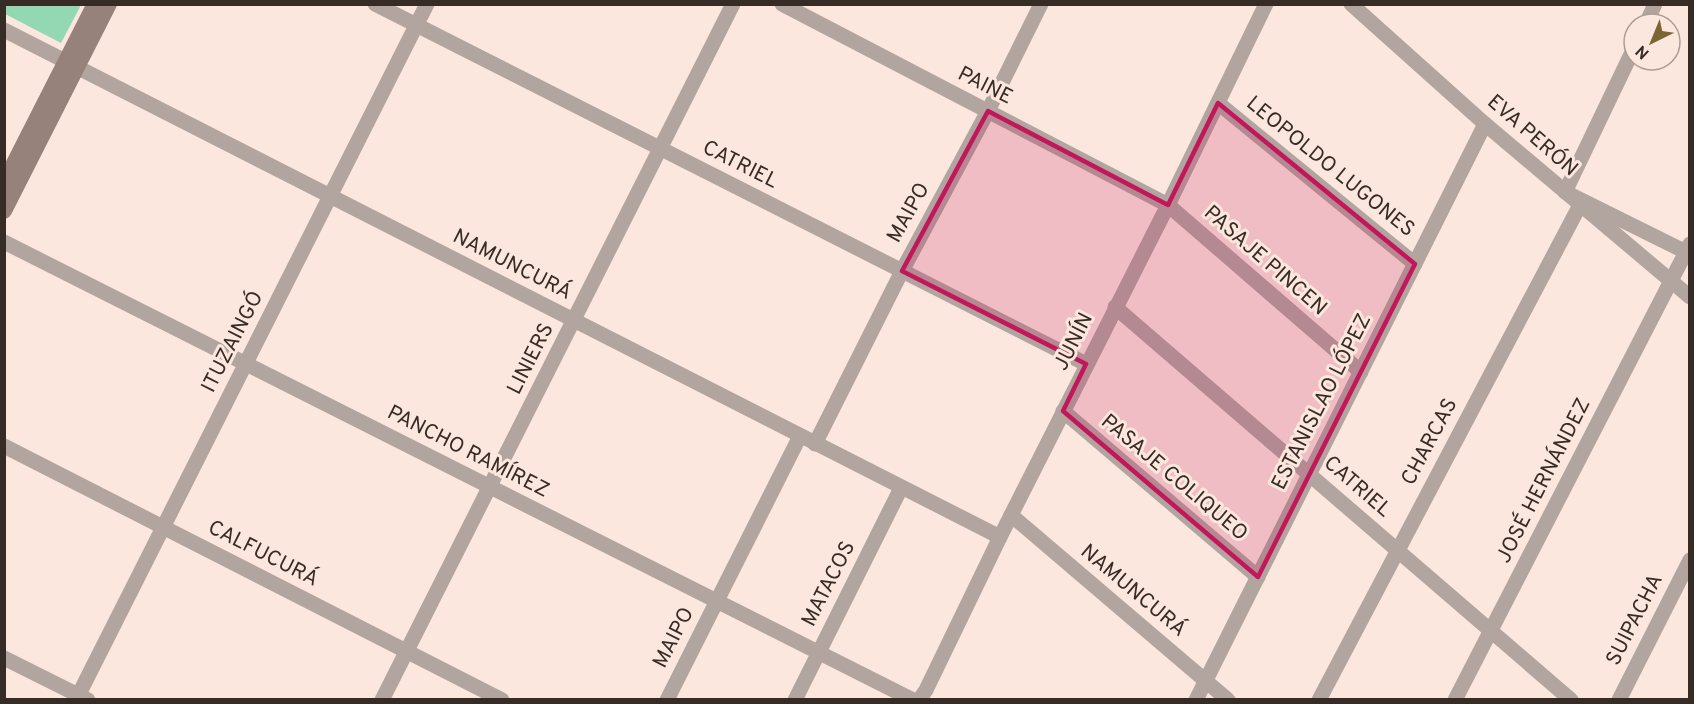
<svg xmlns="http://www.w3.org/2000/svg" width="1694" height="704" font-family="Overpass,sans-serif">
  <style>
    .green { fill: #93d8b3 }
    .lines { fill: none; stroke-linecap: round; stroke-linejoin: round }
    .minor { stroke: #b2a59f; stroke-width: 15 }
    .secondary { stroke: #96827a; stroke-width: 16 }
    .marked { fill: #c2185b; fill-opacity: 0.2; stroke: #c2185b; stroke-width: 4.5; stroke-linejoin: round }
    .labels { text-anchor: middle; dominant-baseline: central; stroke-width: 6; stroke-linejoin: round; paint-order: stroke }
    .street-label { font-size: 21px; fill: #372b25; stroke: #fbe7de }
  </style>
  <rect width="100%" height="100%" fill="#fbe7de"/>
  <!-- green -->
  <polygon class="green" points="4,5 5,4 81,5 61,43 5,14"/>
  <g class="lines">
    <!-- minor -->
    <g class="minor">
      <polyline points="375,4 1086,364"/>
      <polyline points="782,4 1168,205 1361,372"/>
      <polyline points="1351,4 1485,124 1690,297"/>
      <polyline points="1646,24 1655,4"/>
      <polyline points="4,30 1000,537"/>
      <polyline points="1634,48 1565,192 1690,254"/>
      <polyline points="1218,103 1415,264"/>
      <polyline points="4,242 913,700"/>
      <polyline points="1115,307 1571,700"/>
      <polyline points="1063,411 1258,577"/>
      <polyline points="815,444 902,271 988,111 1041,4"/>
      <polyline points="4,446 502,700"/>
      <polyline points="1011,515 1228,700"/>
      <polyline points="4,658 88,700"/>
      <polyline points="76,700 427,4"/>
      <polyline points="382,700 733,4"/>
      <polyline points="667,700 800,436"/>
      <polyline points="795,700 901,488"/>
      <polyline points="919,700 926,690 1000,537 1168,205 1266,4"/>
      <polyline points="1196,700 1485,124"/>
      <polyline points="1319,700 1580,205"/>
      <polyline points="1455,700 1690,244"/>
      <polyline points="1619,700 1690,560"/>
    </g>
    <!-- secondary -->
    <g class="secondary">
      <polyline points="4,183 95,4"/>
      <polyline points="4,211 109,4"/>
    </g>
  </g>
  <!-- marked area -->
  <path class="marked" d="M1218 103 1415 264 1258 577 1063 411 1086 364 902 271 988 111 1168 205Z"/>
  <g class="labels">
    <!-- street labels -->
    <g class="street-label">
      <text transform="translate(985 86) rotate(27)">PAINE</text>
      <text transform="translate(1532 136) rotate(41)">EVA PERÓN</text>
      <text transform="translate(740 165) rotate(27)">CATRIEL</text>
      <text transform="translate(1330 167) rotate(39)">LEOPOLDO LUGONES</text>
      <text transform="translate(909 213) rotate(-61)">MAIPO</text>
      <text transform="translate(1265 261) rotate(41)">PASAJE PINCEN</text>
      <text transform="translate(512 265) rotate(27)">NAMUNCURÁ</text>
      <text transform="translate(233 342) rotate(-63)">ITUZAINGÓ</text>
      <text transform="translate(1074 342) rotate(-63)">JUNÍN</text>
      <text transform="translate(531 359) rotate(-63)">LINIERS</text>
      <text transform="translate(1322 402) rotate(-63)">ESTANISLAO LÓPEZ</text>
      <text transform="translate(1430 442) rotate(-62)">CHARCAS</text>
      <text transform="translate(468 452) rotate(27)">PANCHO RAMÍREZ</text>
      <text transform="translate(1174 478) rotate(40)">PASAJE COLIQUEO</text>
      <text transform="translate(1544 481) rotate(-63)">JOSÉ HERNÁNDEZ</text>
      <text transform="translate(1357 487) rotate(41)">CATRIEL</text>
      <text transform="translate(263 554) rotate(27)">CALFUCURÁ</text>
      <text transform="translate(829 584) rotate(-63)">MATACOS</text>
      <text transform="translate(1133 591) rotate(40)">NAMUNCURÁ</text>
      <text transform="translate(1635 620) rotate(-63)">SUIPACHA</text>
      <text transform="translate(674 638) rotate(-63)">MAIPO</text>
    </g>
  </g>
  <!-- border -->
  <rect width="1694" height="704" fill="none" stroke="#372b25" stroke-width="12"/>
  <!-- north arrow -->
  <g transform="translate(1652 42) rotate(223)"><circle r="28" fill="#fbe7de" stroke="#ad9c94" stroke-width="1.5"/>
  <path d="M0-4.5L10 22L0 15L-10 22Z" fill="#7c6535"/>
  <text y="-9" font-size="16" font-weight="bold" text-anchor="middle" fill="#372b25">N</text>
  </g>
</svg>
